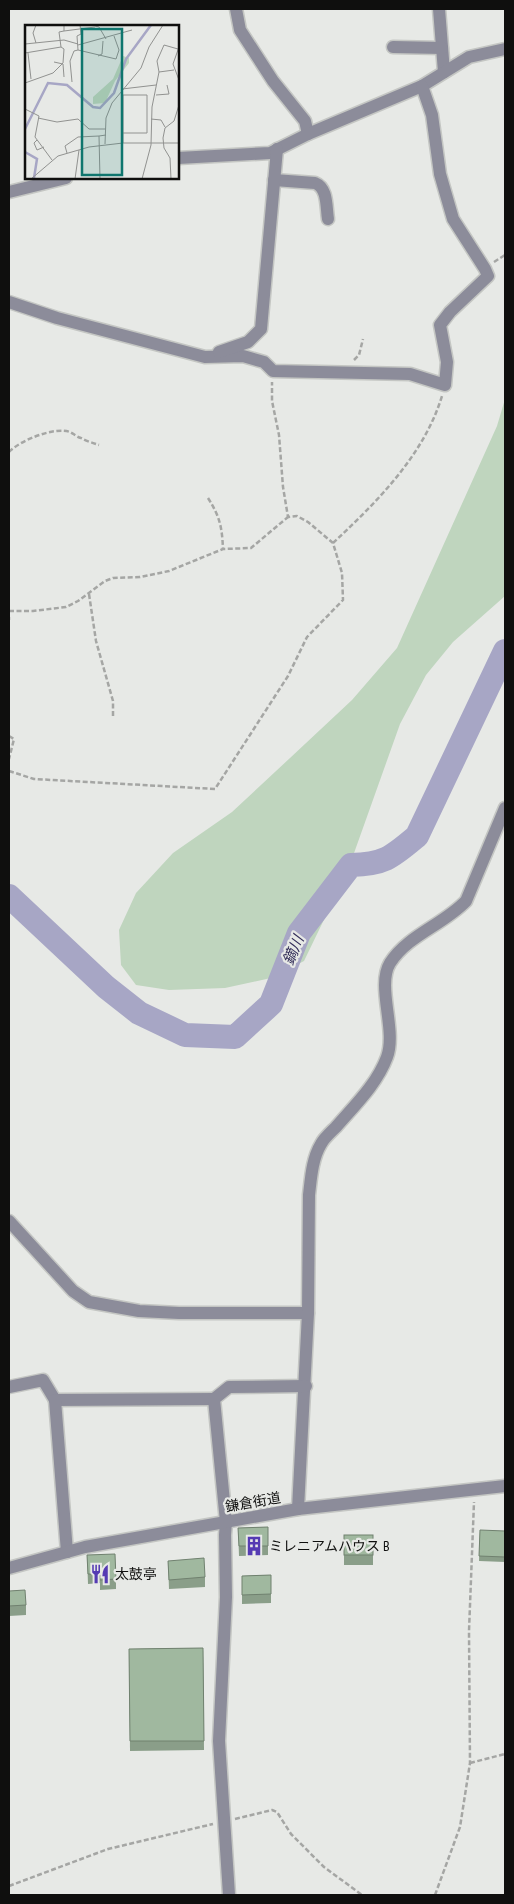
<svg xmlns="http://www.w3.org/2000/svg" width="514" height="1904" font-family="'PT Sans Narrow','Noto Sans JP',sans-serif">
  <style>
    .green { fill: #bfd5be }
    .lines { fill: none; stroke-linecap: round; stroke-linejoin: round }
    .river { stroke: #a7a6c5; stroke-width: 24 }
    .minor-casing { stroke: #c4c6c3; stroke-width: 15 }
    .tertiary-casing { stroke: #c4c6c3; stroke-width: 15 }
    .path { stroke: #a5a6a4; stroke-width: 2.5; stroke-dasharray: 5 2.5; stroke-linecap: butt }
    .minor { stroke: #8c8c9a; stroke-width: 12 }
    .tertiary { stroke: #8c8c9a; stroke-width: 12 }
    .wall { fill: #8a9e89 }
    .building { fill: #a0b89f; stroke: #70816f }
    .labels { text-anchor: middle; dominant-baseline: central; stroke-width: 4.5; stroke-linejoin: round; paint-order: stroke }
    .street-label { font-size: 14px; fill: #0f0f0e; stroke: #e7e9e6 }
    .poi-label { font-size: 14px; fill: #0f0f0e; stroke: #e7e9e6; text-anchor: start }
    .water-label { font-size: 15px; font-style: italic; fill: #332e59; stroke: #e7e9e6 }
    .inset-river { fill: none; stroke: #a7a6c5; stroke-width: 2.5 }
    .inset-road { fill: none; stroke: #919290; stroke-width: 1 }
    .view { fill: #0f766e; fill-opacity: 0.15; stroke: #0f766e; stroke-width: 2.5 }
    .inset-edge { fill: none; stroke: #0f0f0e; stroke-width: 2.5 }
  </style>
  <rect width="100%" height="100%" fill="#e7e9e6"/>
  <!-- green -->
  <polygon class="green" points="505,399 505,596 453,642 426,675 400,724 348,870 304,961 271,978 225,988 169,990 136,985 121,965 119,930 136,893 173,853 232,812 290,758 352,700 397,648 497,426"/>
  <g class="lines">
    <!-- river -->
    <path class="river" d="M9 896 106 987 139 1013 185 1035 235 1037 271 1004 299 933 351 865C385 864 392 857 417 836L505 651"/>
    <defs>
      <g id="minor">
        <polyline points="236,9 240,30 273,81 305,121 308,134"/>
        <polyline points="439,9 444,72"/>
        <polyline points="393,47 442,48"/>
        <polyline points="178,158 270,153 308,134 422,86 469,57 505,49"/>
        <path d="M274 180 315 183C328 188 326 207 328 219"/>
        <polyline points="9,192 66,178"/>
        <polyline points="9,302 57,318 205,357 243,356 264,362 273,371 410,374 445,385 447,362 440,325 450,312 488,276 485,269 453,219 440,174 432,115 422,86"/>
        <polyline points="219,352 248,342 261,329 277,149"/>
        <polyline points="9,1221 73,1291 89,1302 139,1311 179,1313 308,1313"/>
        <polyline points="9,1387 43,1380 55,1400 214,1399"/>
        <polyline points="55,1400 67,1552"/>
        <path d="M298 1509 308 1313 309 1195C311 1178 312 1159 321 1144 324 1138 331 1132 336 1127 355 1105 377 1084 387 1057 397 1030 376 986 390 963 408 935 443 925 466 901L505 808"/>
        <polyline points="229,1895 219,1741 226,1597 225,1535 226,1522 214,1399 229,1387 306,1386"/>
      </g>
      <polyline id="tertiary" points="9,1568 85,1547 298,1509 505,1486"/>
    </defs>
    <!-- minor casing -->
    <use href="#minor" class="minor-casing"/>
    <!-- tertiary casing -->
    <use href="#tertiary" class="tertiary-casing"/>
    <!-- path -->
    <g class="path">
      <polyline points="494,262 505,255"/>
      <polyline points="354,360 359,355 363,339"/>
      <path d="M9 452C19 441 55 426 70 432 74 434 77 437 81 438 86 441 93 443 99 445"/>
      <path d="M208 498C220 517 222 527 223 549"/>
      <path d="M333 543C377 502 424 455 442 396"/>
      <polyline points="89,594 96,641 113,701 113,718"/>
      <polyline points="9,611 33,611 66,607 78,601 105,581 113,578 140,577 169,571 223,549 251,548 288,517"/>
      <polyline points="9,617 9,620"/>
      <polyline points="9,736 14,739 9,759"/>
      <polyline points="9,771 34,779 215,789 288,676 307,637 343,600 342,573 333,543 308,522 297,516 288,517 283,487 279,435 272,401 272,382"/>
      <polyline points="470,1763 505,1754"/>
      <polyline points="235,1819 272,1810 277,1812 291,1834 324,1867 362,1895"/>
      <polyline points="9,1886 108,1849 213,1824"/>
      <polyline points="435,1895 460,1827 470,1763 469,1631 474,1502"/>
    </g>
    <!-- minor -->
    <use href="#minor" class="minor"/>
    <!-- tertiary -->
    <use href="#tertiary" class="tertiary"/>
  </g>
  <!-- wall -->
  <g class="wall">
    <polygon points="268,1527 268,1555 239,1556 238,1528"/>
    <polygon points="480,1530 505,1553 505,1562 479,1561"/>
    <rect x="344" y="1535" width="29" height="30"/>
    <polygon points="87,1555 116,1579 116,1589 100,1590 100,1583 88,1584"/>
    <polygon points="168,1561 205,1577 205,1587 169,1589"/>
    <polygon points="271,1575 271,1603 242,1604 242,1576"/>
    <polygon points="9,1591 26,1605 26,1615 9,1616"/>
    <polygon points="203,1648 204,1750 130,1751 129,1649"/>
  </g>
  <!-- building -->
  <g class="building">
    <polygon points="268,1527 268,1546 239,1546 238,1528"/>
    <polygon points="480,1530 505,1531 505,1557 479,1556"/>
    <rect x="344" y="1535" width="29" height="20"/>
    <polygon points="115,1554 116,1579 100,1580 100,1574 88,1574 87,1555"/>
    <polygon points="204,1558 205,1577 169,1580 168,1561"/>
    <polygon points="271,1575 271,1594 242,1595 242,1576"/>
    <polygon points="25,1590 26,1605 9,1606 9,1591"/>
    <polygon points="203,1648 204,1741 130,1741 129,1649"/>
  </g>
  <!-- icons -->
  <defs>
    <symbol id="building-bare" viewBox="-9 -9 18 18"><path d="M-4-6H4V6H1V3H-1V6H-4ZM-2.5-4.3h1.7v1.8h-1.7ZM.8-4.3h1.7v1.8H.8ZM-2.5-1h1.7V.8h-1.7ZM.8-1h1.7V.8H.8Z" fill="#553bb3" stroke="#e7e9e6" stroke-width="2.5" paint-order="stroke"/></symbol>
    <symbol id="restaurant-bare" viewBox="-9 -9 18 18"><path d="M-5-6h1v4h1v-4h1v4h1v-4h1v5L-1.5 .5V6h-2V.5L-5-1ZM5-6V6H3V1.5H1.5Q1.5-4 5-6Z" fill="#553bb3" stroke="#e7e9e6" stroke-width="2.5" paint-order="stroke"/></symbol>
  </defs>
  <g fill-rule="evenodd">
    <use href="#building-bare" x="240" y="1532" width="28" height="28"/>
    <use href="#restaurant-bare" x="86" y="1560" width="28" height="28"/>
  </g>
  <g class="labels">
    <!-- street labels -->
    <g class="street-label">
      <text transform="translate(253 1502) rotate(-10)">鎌倉街道</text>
    </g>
    <!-- poi labels -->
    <g class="poi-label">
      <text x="269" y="1546">ミレニアムハウス B</text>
      <text x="115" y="1574">太鼓亭</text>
    </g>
    <!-- water labels -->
    <g class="water-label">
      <text transform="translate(293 950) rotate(-67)">鏑川</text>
    </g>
  </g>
  <!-- overview -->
  <g transform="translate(25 25)">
    <rect width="154" height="154" fill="#e7e9e6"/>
    <path d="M98 31 104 33V38L90 56 80 78 68 79V72L88 54Z" fill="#bfd5be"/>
    <path class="inset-river" d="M0 104 23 58 42 60 68 82 75 83 89 68 101 34 126 0M0 127 12 134 9 153"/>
    <path class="inset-road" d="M70 1 74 2 81 14M39 6 70 2M11 18 8 8 11 0M0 19 39 15 53 19M53 20 107 5M154 22 148 39 154 55M53 25 91 34 94 25 89 11M53 25 52 11 56 9 55 0M0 28 36 22M3 28 6 54M73 31 77 29 78 16M29 37 38 39 39 52M134 47 149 45M47 57 45 36 49 26 53 25M0 58 28 48 38 38 39 24 36 22 34 7 39 6V0M97 64 131 60M131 70 144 69 142 60M0 84 14 91 10 112 27 135M13 93 32 97 53 94 64 104H81M126 94 136 95 140 102M98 108H122V70H98V118M12 115 9 118 12 125 19 122M80 119 81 93 87 78 116 43 124 22 138 0M42 128 40 121 53 112 74 111M6 154 33 131 64 122 98 118H154M50 154 54 125M75 154 74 111 81 110M117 154 126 120 127 82 134 47 132 36 139 20 153 24M146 154 145 133 139 123 138 113 140 103 149 96 154 80"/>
    <path class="view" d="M57 4H97V150H57Z"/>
    <rect width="154" height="154" class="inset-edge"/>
  </g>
  <!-- border -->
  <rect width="514" height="1904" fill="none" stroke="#0f0f0e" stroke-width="20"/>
</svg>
